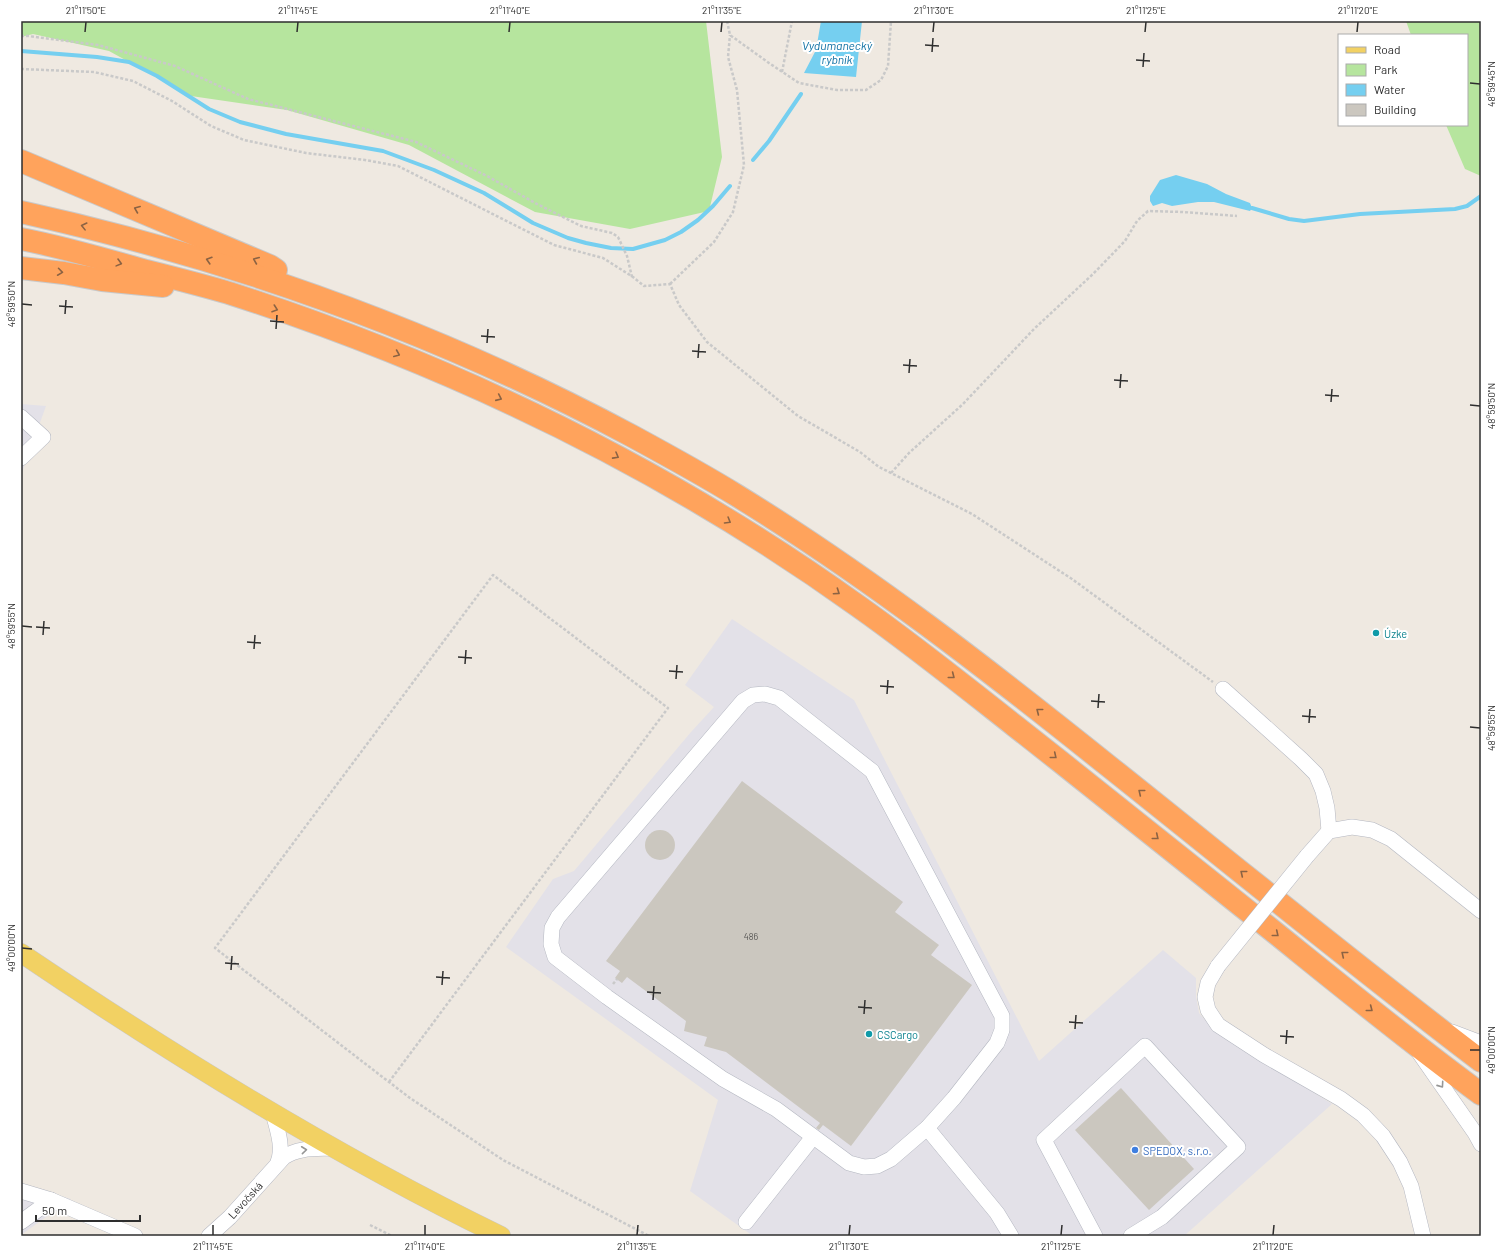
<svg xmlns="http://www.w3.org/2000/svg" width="1502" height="1257" font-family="Barlow,sans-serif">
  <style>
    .industrial { fill: #e3e1e8 }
    .green { fill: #b6e59e }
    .water { fill: #75cff0 }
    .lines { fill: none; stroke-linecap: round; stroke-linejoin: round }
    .stream { stroke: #75cff0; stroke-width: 4 }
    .building { fill: #cbc7bf }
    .minor-casing { stroke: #b4b7c1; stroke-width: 16 }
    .major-casing { stroke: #c9c9c9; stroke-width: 20 }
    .highway-casing { stroke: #c9c9c9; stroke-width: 24 }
    .path { stroke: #c9c9c9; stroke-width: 2.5; stroke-dasharray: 3 2; stroke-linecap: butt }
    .minor { stroke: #fff; stroke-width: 15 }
    .major { stroke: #f2d163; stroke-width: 19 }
    .highway { stroke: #ffa35c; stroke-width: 22 }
    .minor-bridge-casing { stroke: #b4b7c1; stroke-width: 16; stroke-linecap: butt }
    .minor-bridge { stroke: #fff; stroke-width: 15 }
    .oneway { stroke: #8c6343 }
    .oneway2 { stroke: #969696 }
    .ticks { fill: none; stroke: #2e2e2e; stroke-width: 1.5 }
    .culture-dot { fill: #0f9aa8; stroke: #fff; stroke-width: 1.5 }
    .shop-dot { fill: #3f7fe0; stroke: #fff; stroke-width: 1.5 }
    .labels { text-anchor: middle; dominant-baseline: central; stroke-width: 4; stroke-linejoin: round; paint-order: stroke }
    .number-label { font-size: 9px; fill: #555452 }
    .culture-label { font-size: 11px; fill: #0d838f; stroke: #fff; text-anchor: start }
    .shop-label { font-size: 11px; fill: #366cbe; stroke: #fff; text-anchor: start }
    .street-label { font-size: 11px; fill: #2e2e2e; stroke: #fff }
    .water-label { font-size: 12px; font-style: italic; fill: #0d6fa3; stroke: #fff }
    .neatline { fill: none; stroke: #2e2e2e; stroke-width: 1.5 }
    .ticks-label { font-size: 10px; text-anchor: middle; fill: #2e2e2e }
  </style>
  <rect width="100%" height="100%" fill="#efe9e1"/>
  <!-- industrial -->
  <g class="industrial">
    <polygon points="21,404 46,406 21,475"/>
    <polygon points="732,619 854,700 1039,1061 1163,950 1196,978 1196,996 1199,1013 1214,1030 1332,1104 1184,1236 753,1236 690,1191 718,1100 506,947 553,879 574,871 691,732 714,707 685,685"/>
    <polygon points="21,1185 71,1199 21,1235"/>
  </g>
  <!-- green -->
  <g class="green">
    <polygon points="21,21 706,21 722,157 709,211 630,229 535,212 409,145 287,110 191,96 109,51 33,34 21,37"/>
    <polygon points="1406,21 1481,21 1481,176 1465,169 1446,125 1467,125 1467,35 1411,35"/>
  </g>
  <!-- water -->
  <g class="water">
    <polygon points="821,21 862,21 856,77 804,73 816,50"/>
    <polygon points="1176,175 1207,184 1226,194 1250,203 1252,208 1250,211 1214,202 1198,202 1172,206 1162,203 1153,206 1150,201 1150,196 1160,180"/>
  </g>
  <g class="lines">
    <!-- stream -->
    <g class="stream">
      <polyline points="21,51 97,57 129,62 157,76 209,109 240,122 286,134 383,151 434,170 484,193 533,223 568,238 586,243 611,248 633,249 665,240 681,232 698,220 713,206 730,186"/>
      <polyline points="753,160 769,141 801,94"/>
      <polyline points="1252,208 1289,219 1304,221 1360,214 1455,209 1467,206 1481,196"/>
    </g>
  </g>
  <!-- building -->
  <g class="building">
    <polygon points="742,781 903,902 895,912 939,945 931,955 972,985 851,1146 823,1125 819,1130 816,1128 820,1123 726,1052 704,1046 707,1037 684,1031 686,1021 627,977 622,983 615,978 620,971 606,961"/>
    <circle cx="660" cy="845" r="15"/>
    <polygon points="1121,1088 1194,1169 1149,1210 1075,1130"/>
  </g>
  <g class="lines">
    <defs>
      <g id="minor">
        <polyline points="21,417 43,437 21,458"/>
        <polyline points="1223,689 1301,759 1316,774 1323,791 1327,808 1329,831"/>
        <polygon points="765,694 779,698 872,771 1002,1016 1002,1030 997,1043 954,1098 927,1128 891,1159 877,1166 864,1167 849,1163 776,1109 723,1079 607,997 555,957 551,944 552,928 558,917 719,729 743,701 753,695"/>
        <polyline points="1307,856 1329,831 1352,827 1372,830 1391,839 1481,911"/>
        <polyline points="1218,966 1208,983 1205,997 1208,1010 1218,1025 1264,1055 1341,1099 1363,1115 1383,1136 1400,1162 1411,1186 1423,1236"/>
        <polyline points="1452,1032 1481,1043"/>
        <polyline points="1420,1054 1475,1133 1481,1144"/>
        <path d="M273 1113C277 1129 284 1147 278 1162"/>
        <polyline points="927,1128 997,1213 1011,1236"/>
        <polyline points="21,1191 51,1200 135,1236"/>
        <polyline points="21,1222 51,1200"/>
        <polyline points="746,1222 813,1137"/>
        <path d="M209 1236 230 1217 284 1157C299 1147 317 1149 334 1148"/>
        <polyline points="1095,1236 1044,1140 1145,1046 1238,1147 1162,1217 1131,1236"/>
      </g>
      <path id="major" d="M21 953C175 1057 334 1155 501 1236"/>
      <g id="highway">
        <polyline points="21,161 270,266 276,270"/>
        <path d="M21 212C234 259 439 333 632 436 667 455 702 474 736 495 868 576 990 671 1111 768 1234 866 1356 966 1481 1061"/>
        <path d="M21 239C63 247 104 259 146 271 174 278 202 285 229 293 452 365 667 469 858 606 912 644 963 685 1015 726 1103 795 1190 865 1278 935 1345 989 1411 1043 1481 1094"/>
        <polyline points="21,268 64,273 102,280 163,286"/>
      </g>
    </defs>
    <!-- minor casing -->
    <use href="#minor" class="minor-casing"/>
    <!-- major casing -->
    <use href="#major" class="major-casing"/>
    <!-- highway casing -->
    <use href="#highway" class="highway-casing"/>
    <!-- path -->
    <g class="path">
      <polyline points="727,21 730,35 769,63 799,83 837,90 866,90 881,80 888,66 891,21"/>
      <polyline points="21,36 28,36 98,45 175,66 248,99 416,142 487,176 537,204 581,226 612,233 618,237 627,256 632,277"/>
      <polyline points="21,69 94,72 133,81 172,101 211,126 244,140 306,153 365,160 398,166 554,245 603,258 633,277 644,286 670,284 679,305 707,342 798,416 860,452 879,467 972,514 1072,579 1213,682"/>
      <polyline points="782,72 792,21"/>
      <polyline points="670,284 714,242 733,212 744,165 737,90 728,57 730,35"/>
      <polyline points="891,473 909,453 963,404 1034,329 1093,274 1125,241 1137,221 1148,211 1183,212 1237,216"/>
      <polyline points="613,984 617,979"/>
      <polyline points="389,1082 668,708 493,575 215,948 389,1082 410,1098 503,1160 649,1236"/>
      <polyline points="370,1225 392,1236"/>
    </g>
    <!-- minor -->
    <use href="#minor" class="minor"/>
    <!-- major -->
    <use href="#major" class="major"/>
    <!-- highway -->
    <use href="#highway" class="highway"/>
    <defs>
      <polyline id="minor-bridge" points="1218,966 1307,856"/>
    </defs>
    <!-- minor-bridge casing -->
    <use href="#minor-bridge" class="minor-bridge-casing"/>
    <!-- minor-bridge -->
    <use href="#minor-bridge" class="minor-bridge"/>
  </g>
  <!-- one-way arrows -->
  <defs><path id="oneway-chevron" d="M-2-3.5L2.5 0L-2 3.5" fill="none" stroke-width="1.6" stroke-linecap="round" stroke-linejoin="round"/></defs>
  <g class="oneway">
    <use href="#oneway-chevron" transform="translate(137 209) rotate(-158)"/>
    <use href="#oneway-chevron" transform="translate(84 226) rotate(-166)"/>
    <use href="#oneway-chevron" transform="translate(209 260) rotate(-163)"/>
    <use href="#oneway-chevron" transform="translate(256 260) rotate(-157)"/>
    <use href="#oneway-chevron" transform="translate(119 263) rotate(15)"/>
    <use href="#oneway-chevron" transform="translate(60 272) rotate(8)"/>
    <use href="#oneway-chevron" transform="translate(275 309) rotate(19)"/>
    <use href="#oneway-chevron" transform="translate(397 354) rotate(23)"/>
    <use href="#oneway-chevron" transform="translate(499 398) rotate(24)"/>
    <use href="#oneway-chevron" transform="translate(616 456) rotate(29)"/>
    <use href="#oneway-chevron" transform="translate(728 521) rotate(31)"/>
    <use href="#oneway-chevron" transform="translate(837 592) rotate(34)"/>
    <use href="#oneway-chevron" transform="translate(952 676) rotate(38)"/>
    <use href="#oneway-chevron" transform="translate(1039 711) rotate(-142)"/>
    <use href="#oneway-chevron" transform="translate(1054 756) rotate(39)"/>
    <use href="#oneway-chevron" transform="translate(1141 792) rotate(-141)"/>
    <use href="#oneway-chevron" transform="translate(1156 837) rotate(39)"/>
    <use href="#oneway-chevron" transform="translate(1243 873) rotate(-141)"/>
    <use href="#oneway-chevron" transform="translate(1276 934) rotate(39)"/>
    <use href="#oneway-chevron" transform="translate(1344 954) rotate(-141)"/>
    <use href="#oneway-chevron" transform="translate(1370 1009) rotate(38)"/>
  </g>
  <g class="oneway2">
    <use href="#oneway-chevron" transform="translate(1441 1085) rotate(55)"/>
    <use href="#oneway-chevron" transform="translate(304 1150) rotate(-6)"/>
  </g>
  <!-- ticks -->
  <path class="ticks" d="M85 32 86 22M297 32 298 22M509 32 510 22M721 32 722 22M933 32 934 22M1145 32 1146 22M1357 32 1358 22M925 45 939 46M932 52 933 38M1136 60 1150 61M1143 67 1144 53M1470 83 1480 84M22 304 32 305M59 306 73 307M65 314 66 300M270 321 284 322M276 329 277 315M481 336 495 337M487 343 488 329M692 351 706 352M698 358 699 344M903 365 917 366M909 373 910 359M1114 380 1128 381M1120 388 1121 374M1325 395 1339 396M1331 402 1332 389M1470 405 1480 406M22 626 32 627M36 627 50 628M43 635 44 621M247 642 261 643M254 649 255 635M458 657 472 658M465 664 466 650M669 671 683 672M676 679 677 665M880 686 894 687M887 694 888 680M1091 701 1105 702M1098 708 1099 694M1302 716 1316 717M1309 723 1310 709M1470 727 1480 728M22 948 32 949M225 963 239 964M231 970 232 956M436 977 450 978M442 985 443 971M647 992 661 993M653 1000 654 986M858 1007 872 1008M864 1014 865 1000M1069 1022 1083 1023M1075 1029 1076 1015M1280 1036 1294 1037M1286 1044 1287 1030M1470 1050H1480M213 1235V1225M425 1235V1225M637 1235 638 1225M849 1235 850 1225M1061 1235 1062 1225M1273 1235 1274 1225"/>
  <!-- markers -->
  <g class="culture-dot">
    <circle cx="1376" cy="633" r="4"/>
    <circle cx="869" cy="1034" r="4"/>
  </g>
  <circle class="shop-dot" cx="1135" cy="1150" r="4"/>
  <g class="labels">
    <!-- number labels -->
    <g class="number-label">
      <text x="751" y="936">486</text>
    </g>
    <!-- culture labels -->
    <g class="culture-label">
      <text x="1384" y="633">Úzke</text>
      <text x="877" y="1034">CSCargo</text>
    </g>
    <!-- shop labels -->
    <g class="shop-label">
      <text x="1143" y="1150">SPEDOX, s.r.o.</text>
    </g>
    <!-- street labels -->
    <g class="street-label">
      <text transform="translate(245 1200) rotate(-48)">Levočská</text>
    </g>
    <!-- water labels -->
    <g class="water-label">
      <text x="837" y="45">Vydumanecký<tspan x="837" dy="14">rybník</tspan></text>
    </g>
  </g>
  <!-- border -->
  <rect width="1502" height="1257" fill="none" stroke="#ffffff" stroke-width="44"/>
  <!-- legend -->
  <rect x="1338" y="34" width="130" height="92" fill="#ffffff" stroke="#ababab"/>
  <rect x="1346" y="47" width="20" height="6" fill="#f2d163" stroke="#ababab"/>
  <text x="1374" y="54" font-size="12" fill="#2e2e2e">Road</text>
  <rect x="1346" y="64" width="20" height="12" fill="#b6e59e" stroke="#ababab"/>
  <text x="1374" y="74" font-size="12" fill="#2e2e2e">Park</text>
  <rect x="1346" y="84" width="20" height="12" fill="#75cff0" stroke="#ababab"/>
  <text x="1374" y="94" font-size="12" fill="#2e2e2e">Water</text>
  <rect x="1346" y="104" width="20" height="12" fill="#cbc7bf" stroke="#ababab"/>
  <text x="1374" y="114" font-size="12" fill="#2e2e2e">Building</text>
  <!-- scale -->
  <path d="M36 1215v6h104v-6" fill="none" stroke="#2e2e2e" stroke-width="2"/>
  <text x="42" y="1215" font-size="12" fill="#2e2e2e" stroke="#ffffff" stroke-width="3" paint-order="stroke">50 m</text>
  <rect x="22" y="22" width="1458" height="1213" class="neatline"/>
  <g class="ticks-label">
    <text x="86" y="14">21°11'50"E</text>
    <text x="298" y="14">21°11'45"E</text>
    <text x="510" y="14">21°11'40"E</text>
    <text x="722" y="14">21°11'35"E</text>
    <text x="934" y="14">21°11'30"E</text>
    <text x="1146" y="14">21°11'25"E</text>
    <text x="1358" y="14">21°11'20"E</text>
    <text transform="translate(1491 84) rotate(-90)" y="4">48°59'45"N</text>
    <text transform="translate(11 304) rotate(-90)" y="4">48°59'50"N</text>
    <text transform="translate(1491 406) rotate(-90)" y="4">48°59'50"N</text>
    <text transform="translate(11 626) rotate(-90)" y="4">48°59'55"N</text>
    <text transform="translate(1491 728) rotate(-90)" y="4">48°59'55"N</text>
    <text transform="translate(11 948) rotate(-90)" y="4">49°00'00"N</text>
    <text transform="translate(1491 1050) rotate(-90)" y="4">49°00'00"N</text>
    <text x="213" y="1250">21°11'45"E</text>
    <text x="425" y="1250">21°11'40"E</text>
    <text x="637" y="1250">21°11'35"E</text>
    <text x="849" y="1250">21°11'30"E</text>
    <text x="1061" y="1250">21°11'25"E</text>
    <text x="1273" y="1250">21°11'20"E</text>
  </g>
</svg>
